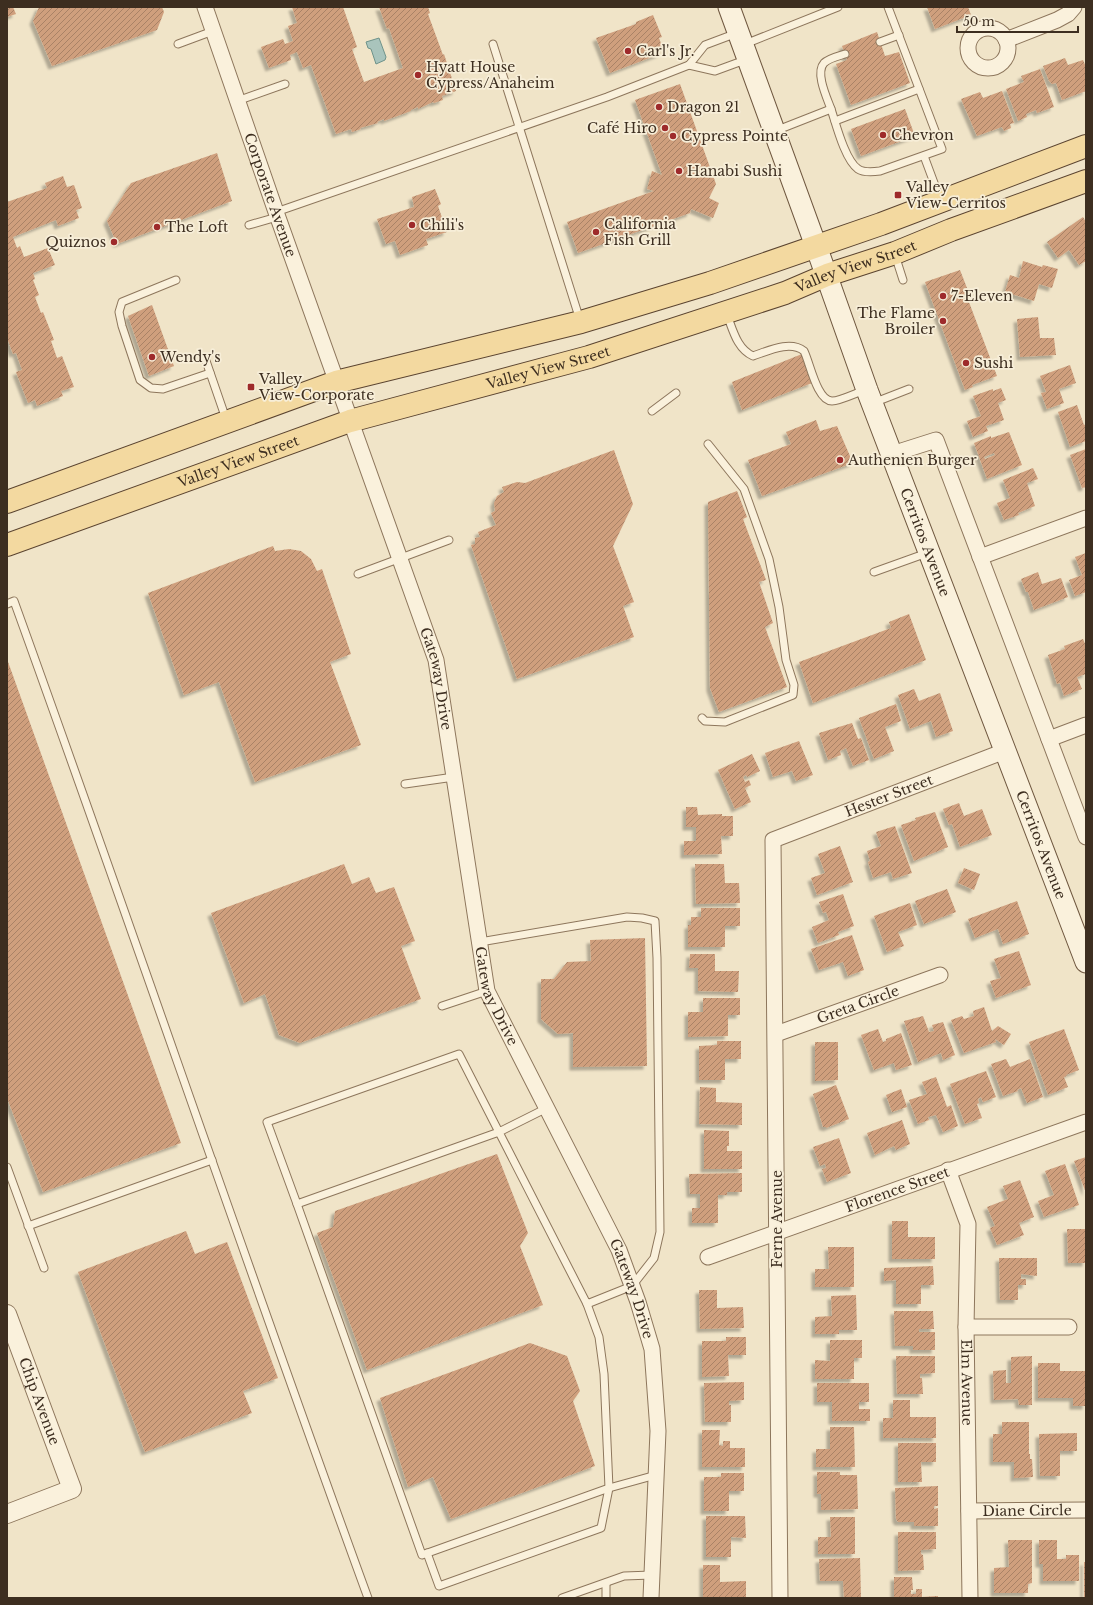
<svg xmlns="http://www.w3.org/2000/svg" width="1093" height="1605" font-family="'Libre Baskerville',serif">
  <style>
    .water { fill: #a9c4bc; stroke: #6f938a }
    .building { fill: url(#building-hatch); fill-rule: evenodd; filter: url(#shadow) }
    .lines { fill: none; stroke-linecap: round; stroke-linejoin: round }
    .service-casing { stroke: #8d765c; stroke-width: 9 }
    .minor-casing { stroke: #8d765c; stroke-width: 17 }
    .tertiary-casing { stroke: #8d765c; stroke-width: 20 }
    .secondary-casing { stroke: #6f573f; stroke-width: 23 }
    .primary-casing { stroke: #5b4430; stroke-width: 24 }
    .service { stroke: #faf1dc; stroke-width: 7 }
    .minor { stroke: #faf1dc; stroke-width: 15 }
    .tertiary { stroke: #faf1dc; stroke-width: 18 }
    .secondary { stroke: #faf1dc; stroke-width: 21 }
    .primary { stroke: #f3d9a0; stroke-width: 22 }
    .poi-dot { fill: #9e2a2b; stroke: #f7eed8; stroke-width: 1.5 }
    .labels { text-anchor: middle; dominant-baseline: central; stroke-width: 3.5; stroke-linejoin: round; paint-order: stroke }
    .poi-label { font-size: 14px; fill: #3d2e20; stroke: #f7eed8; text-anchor: start }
    .street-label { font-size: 14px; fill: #3d2e20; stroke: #f7eed8 }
  </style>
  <defs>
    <pattern id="building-hatch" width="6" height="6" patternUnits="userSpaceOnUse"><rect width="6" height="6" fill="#cf9f7d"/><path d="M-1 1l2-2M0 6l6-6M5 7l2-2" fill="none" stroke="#a98266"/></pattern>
    <filter id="shadow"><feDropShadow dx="-3.5" dy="3.5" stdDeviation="1" flood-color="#0004"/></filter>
  </defs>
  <rect width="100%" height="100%" fill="#f0e4c8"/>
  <!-- water -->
  <polygon class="water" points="379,38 386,57 385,60 376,64 371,49 368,48 366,42"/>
  <!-- building -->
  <g class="building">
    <polygon points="7,7 13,7 16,14 7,17"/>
    <polygon points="39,7 162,7 164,12 157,30 52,66 33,21"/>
    <polygon points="292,7 337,7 338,8 343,7 357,47 352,49 364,82 403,68 389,28 387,29 379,7 428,7 430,13 428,14 443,55 444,54 456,91 442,96 443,100 434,103 433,102 418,109 418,107 411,110 411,111 384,121 384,119 377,122 378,123 360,128 361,129 352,132 351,129 336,134 311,65 303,68 297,52 290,55 291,60 269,68 261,47 283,39 285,44 293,41 288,26 297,23"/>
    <polygon points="927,7 968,7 971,15 935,29"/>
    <polygon points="653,15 662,37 659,38 663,49 658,51 660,54 610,73 596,38 636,24 636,22"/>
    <polygon points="877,32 885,56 899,52 910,83 851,105 836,64 847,60 842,46"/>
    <polygon points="1065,58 1068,65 1083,60 1086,67 1086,91 1062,100 1056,83 1052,84 1049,81 1043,66"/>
    <polygon points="1040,69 1054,107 1037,113 1036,110 1026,114 1027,117 1018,121 1006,89 1024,82 1021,76"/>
    <polygon points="680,84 716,184 709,198 719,203 713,218 691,209 690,213 578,253 567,222 654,191 647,189 652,171 662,175 635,100"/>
    <polygon points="1002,91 1014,123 1010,124 1011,128 1004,131 1002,127 977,136 961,99 980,92 983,98"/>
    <polygon points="905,109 915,136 861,156 851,129"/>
    <polygon points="217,153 232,201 117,244 107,221 131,183"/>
    <polygon points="63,176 67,187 74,185 82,208 76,210 79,218 58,226 56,220 13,237 17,248 20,246 24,257 48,248 55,265 33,273 35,279 33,280 39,295 35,297 41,313 43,312 54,340 51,341 57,358 62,356 74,387 61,391 63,396 37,406 35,400 28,403 16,372 22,370 16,353 13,354 7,338 7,202 47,188 45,183"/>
    <polygon points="435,189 441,204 438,206 447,232 426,239 428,245 400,255 395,241 386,244 377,219 414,207 412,197"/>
    <polygon points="1083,217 1086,222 1086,261 1079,265 1069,250 1058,258 1047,242"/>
    <polygon points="1023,261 1042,267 1043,265 1058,269 1052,288 1039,284 1034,301 1005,292 1010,275 1019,278"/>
    <polygon points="960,270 967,288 964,289 997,376 972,385 973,387 965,390 925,282"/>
    <polygon points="152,305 174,366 149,376 128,316"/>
    <polygon points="1038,317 1040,338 1054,338 1056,355 1020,357 1017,319"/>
    <polygon points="802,354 812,383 742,410 732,382"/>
    <polygon points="1070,365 1076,383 1059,389 1064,403 1047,409 1041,393 1046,392 1040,376"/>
    <polygon points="1001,388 1006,400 998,403 1004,420 986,426 988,431 973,437 967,421 981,416 973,396 993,389 993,391"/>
    <polygon points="1077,405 1084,425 1086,424 1086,441 1070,447 1058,412"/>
    <polygon points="816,420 820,431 837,426 853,463 762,496 748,460 791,444 786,432"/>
    <path d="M1009 432 1022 465 987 479 974 443 991 436V438ZM994 453 995 455 985 459 984 457Z"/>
    <polygon points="1086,449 1086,487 1082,488 1070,455"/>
    <polygon points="614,450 633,504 613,546 634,602 623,606 634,637 517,679 471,545 475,544 475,538 480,537 478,532 496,525 491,513 495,511 494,503 497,496 504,492 502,487 517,482 525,483"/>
    <polygon points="1033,468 1038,479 1027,483 1035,506 1018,513 1019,515 1004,520 997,503 1010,498 1003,480"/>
    <polygon points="737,491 747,517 743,519 766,580 759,582 773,623 765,627 787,687 719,712 710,688 708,502"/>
    <polygon points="273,546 275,551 289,549 301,551 311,559 317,571 322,569 351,654 330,662 361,745 255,782 219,682 184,695 148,593"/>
    <polygon points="1086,553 1086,592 1075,596 1069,580 1082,575 1075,557"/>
    <polygon points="1038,572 1042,584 1061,578 1068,597 1034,610 1028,592 1026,592 1021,579"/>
    <polygon points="909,614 926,660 813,703 799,662 891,628 889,622"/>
    <polygon points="1083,639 1086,646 1086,674 1077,677 1082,689 1064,696 1060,683 1057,684 1048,655 1065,649 1064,646"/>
    <polygon points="7,659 181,1143 43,1192 7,1098"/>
    <polygon points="914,689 919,701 940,693 953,731 936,737 931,721 910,729 898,695"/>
    <polygon points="896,704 901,721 885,727 894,751 874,759 859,718"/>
    <polygon points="852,723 858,739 861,738 869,760 853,766 846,748 840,751 841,755 828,760 819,733"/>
    <polygon points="799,741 813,775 796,781 792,771 773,777 765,753"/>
    <polygon points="752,754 760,771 747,777 746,775 743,777 745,782 749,780 751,785 745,788 751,802 735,809 718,770"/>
    <polygon points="959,803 964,816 982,809 992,835 960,847 952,824 949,825 943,809"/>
    <polygon points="686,807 697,807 698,815 722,814 722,816 733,816 733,836 721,836 722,854 684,855 684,841 696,841 696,827 686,827"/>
    <polygon points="935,812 948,847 914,861 901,825 916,820 915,818"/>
    <polygon points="895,826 912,873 893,879 891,872 873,878 868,862 870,861 867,851 881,846 876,832"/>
    <polygon points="840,846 853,882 817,895 811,878 825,873 818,854"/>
    <polygon points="344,864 352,884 369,877 376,893 394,887 415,941 401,946 421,999 300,1043 279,1035 265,994 244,1003 211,913"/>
    <polygon points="695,864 724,864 725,883 739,883 740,903 696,904"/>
    <polygon points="964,868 980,874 974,890 958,883"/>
    <polygon points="947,889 956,912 924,924 915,901"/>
    <polygon points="843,894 854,926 838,932 839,935 818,943 812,927 829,920 826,912 823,913 819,902"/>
    <polygon points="1017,901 1029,934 1003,944 998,929 975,938 968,919"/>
    <polygon points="910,903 917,925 898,932 904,946 887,952 874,916"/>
    <polygon points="701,908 740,908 740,926 725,926 725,947 688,947 688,925 691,925 691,917 701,917"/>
    <polygon points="852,935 864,970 848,976 843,962 819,970 811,949"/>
    <polygon points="645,938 647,1066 573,1067 573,1033 558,1034 541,1019 541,979 554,979 567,962 591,961 590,940"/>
    <polygon points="1019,951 1031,985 996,998 990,981 1001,978 994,959"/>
    <polygon points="690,954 715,954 715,971 739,971 738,992 698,991 698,968 689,968"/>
    <polygon points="703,998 740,998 740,1015 728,1015 728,1036 688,1037 688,1012 703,1012"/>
    <polygon points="984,1007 992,1031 998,1026 1011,1034 1004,1045 995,1039 996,1042 964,1053 951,1020 962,1016 964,1019 974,1016 973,1011"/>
    <polygon points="923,1016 929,1032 934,1031 932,1025 943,1022 955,1055 943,1060 941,1053 918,1062 904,1021"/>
    <polygon points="878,1029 883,1042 886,1041 886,1039 901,1033 912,1065 896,1070 894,1063 874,1070 861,1035"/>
    <polygon points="1064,1029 1079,1070 1066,1075 1067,1076 1064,1077 1068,1087 1048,1095 1029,1042"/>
    <polygon points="717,1041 741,1041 741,1059 725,1059 725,1080 699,1080 699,1046 717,1045"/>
    <polygon points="815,1042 838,1042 838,1080 815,1081"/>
    <polygon points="1006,1059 1010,1067 1030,1059 1043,1097 1027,1103 1021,1088 1017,1090 1018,1091 1003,1096 991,1064"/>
    <polygon points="986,1071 996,1097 983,1102 981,1097 978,1099 979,1103 977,1104 982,1118 965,1124 950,1084"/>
    <polygon points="936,1077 947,1107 951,1105 958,1126 943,1132 936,1115 928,1117 929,1120 918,1124 909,1100 927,1094 922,1082"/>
    <polygon points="836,1085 849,1119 826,1128 826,1127 823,1127 813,1094"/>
    <polygon points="700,1087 716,1088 716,1102 742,1103 742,1125 699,1124"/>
    <polygon points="901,1089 907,1107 892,1112 886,1095"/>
    <polygon points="902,1120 910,1144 896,1150 894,1146 875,1155 867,1133"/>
    <polygon points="704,1130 729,1131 729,1146 727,1146 727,1151 742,1151 742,1169 704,1169"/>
    <polygon points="839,1138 851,1173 827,1182 822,1169 826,1168 825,1164 820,1166 813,1147"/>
    <polygon points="497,1154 528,1233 520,1246 543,1305 367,1370 317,1233 333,1227 335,1211"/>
    <polygon points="1086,1157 1086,1193 1074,1161"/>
    <polygon points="1065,1164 1079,1205 1044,1217 1038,1201 1054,1195 1045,1171"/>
    <polygon points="742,1173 742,1192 727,1192 727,1195 718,1195 718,1223 692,1223 692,1208 700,1208 700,1194 690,1194 689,1174"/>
    <polygon points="1020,1180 1034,1217 1019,1223 1024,1235 997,1245 990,1228 995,1226 987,1207 1008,1199 1003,1186"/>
    <polygon points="892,1221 908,1221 908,1237 935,1237 935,1259 892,1259"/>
    <polygon points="1067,1229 1086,1229 1086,1263 1068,1263"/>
    <polygon points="186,1231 195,1254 227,1242 278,1378 243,1391 252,1413 145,1452 78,1272"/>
    <polygon points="828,1247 854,1247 854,1287 815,1287 815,1269 829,1269"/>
    <polygon points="999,1258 1037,1258 1037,1276 1021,1274 1021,1279 1026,1279 1026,1285 1018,1285 1018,1300 1000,1300"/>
    <polygon points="933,1266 934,1285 921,1285 921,1304 896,1304 896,1280 884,1281 884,1268"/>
    <polygon points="699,1290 717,1290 717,1308 743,1307 744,1328 700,1329"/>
    <polygon points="856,1295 857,1330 839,1330 839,1334 815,1334 815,1317 832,1316 831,1296"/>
    <polygon points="894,1311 933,1311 934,1329 919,1329 919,1332 935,1332 935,1350 913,1350 913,1346 895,1346"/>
    <polygon points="726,1337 746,1337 746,1355 728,1355 729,1376 702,1377 702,1341 726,1341"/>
    <polygon points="830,1340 862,1340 862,1358 854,1358 854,1379 815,1379 815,1360 830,1361"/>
    <polygon points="530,1343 567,1356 580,1391 573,1401 595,1466 451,1519 433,1477 408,1487 380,1398"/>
    <polygon points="896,1356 935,1356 935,1373 920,1374 920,1378 922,1378 923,1394 897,1394"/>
    <polygon points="1032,1356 1032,1405 1019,1405 1018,1399 994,1400 993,1371 1006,1370 1006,1383 1011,1383 1011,1357"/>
    <polygon points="1038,1363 1060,1363 1060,1371 1086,1371 1086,1406 1073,1406 1073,1398 1038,1398"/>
    <polygon points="744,1382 744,1400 729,1401 729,1405 731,1405 731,1422 705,1422 704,1383"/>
    <polygon points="817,1383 869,1383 869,1402 859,1402 859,1409 870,1409 870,1421 832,1421 832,1402 817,1402"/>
    <polygon points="893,1400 910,1400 910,1417 936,1417 936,1438 883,1438 883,1418 893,1418"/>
    <polygon points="1002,1422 1029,1422 1029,1454 1030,1454 1030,1459 1032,1459 1033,1477 1014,1478 1014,1462 993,1462 993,1434 1002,1434"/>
    <polygon points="830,1427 854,1427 855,1467 816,1467 816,1449 830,1449"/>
    <polygon points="702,1430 720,1430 719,1445 723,1446 723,1441 730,1441 730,1448 745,1448 745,1467 702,1467"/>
    <polygon points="1077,1433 1077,1451 1060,1451 1060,1476 1040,1476 1039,1434"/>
    <polygon points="898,1443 936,1443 936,1462 921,1462 922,1482 898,1482"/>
    <polygon points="817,1472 840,1472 840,1475 857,1475 858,1509 821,1510 821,1494 817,1494"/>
    <polygon points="721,1473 744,1473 744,1491 729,1491 729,1511 704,1511 704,1477 721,1477"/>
    <polygon points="938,1486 938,1506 934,1506 934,1509 938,1508 938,1526 914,1526 914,1522 898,1522 896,1519 895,1488"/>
    <polygon points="706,1516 745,1516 746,1538 731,1537 731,1557 706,1557"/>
    <polygon points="830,1517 855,1517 855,1554 818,1554 818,1537 831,1537"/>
    <polygon points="898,1532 936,1532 936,1549 921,1550 921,1554 923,1555 924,1570 898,1571"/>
    <polygon points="1008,1540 1032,1540 1032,1583 1028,1584 1028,1593 994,1593 994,1568 1009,1567"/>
    <polygon points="1039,1540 1057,1540 1057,1559 1066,1559 1066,1555 1079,1555 1079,1581 1043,1581 1043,1564 1039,1564"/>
    <polygon points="860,1558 861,1598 844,1598 843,1581 820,1581 819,1559"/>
    <rect x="1084" y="1562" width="2" height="35"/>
    <polygon points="703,1565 720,1565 720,1582 746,1581 746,1598 703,1598"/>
    <polygon points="894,1577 912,1577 913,1590 911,1590 911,1594 916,1594 916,1589 922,1589 922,1597 938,1596 938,1598 894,1598"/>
  </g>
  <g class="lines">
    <defs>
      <g id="service">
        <polyline points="737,33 705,45 689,65 715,71 745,60"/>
        <polyline points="880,42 899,35"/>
        <polyline points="178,44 213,31"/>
        <polyline points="493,44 580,320"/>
        <polyline points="745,44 838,7"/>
        <polyline points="237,101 285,84"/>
        <path d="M831 109C827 98 815 73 824 63 829 58 839 56 845 54"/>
        <polyline points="835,121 919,89"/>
        <path d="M775 131 831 109C836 124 845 160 858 169 864 173 873 172 880 171L942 149 888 7"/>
        <polyline points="924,156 940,199"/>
        <polyline points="276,212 607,97 689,65"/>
        <polyline points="249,225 277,217"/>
        <polyline points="895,255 903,280"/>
        <polyline points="176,280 122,302 119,312 122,326 140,380 151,388 163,389 210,373"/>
        <path d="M727 315C733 330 737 349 753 356 768 351 790 340 804 351 810 363 817 401 832 401 840 401 856 393 865 390"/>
        <polyline points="205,358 226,419"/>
        <polyline points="873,403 909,389"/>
        <polyline points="652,411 676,393"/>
        <polyline points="874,572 927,553"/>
        <polyline points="358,574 449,540"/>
        <path d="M7 604 14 601C134 933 247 1267 368 1598"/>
        <polyline points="702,718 705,721 725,722 793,695 794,685 786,660 779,607 769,559 744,489 708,444"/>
        <polyline points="405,784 454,777"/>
        <polyline points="480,942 627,917 642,918 655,921 657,958 660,1232 654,1258 632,1286 587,1304 459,1054 267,1122 297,1204 499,1132 547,1108"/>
        <polyline points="442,1006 487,991"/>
        <polyline points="7,1167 44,1268"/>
        <polyline points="297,1204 422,1555 609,1488 656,1475"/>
        <polyline points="28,1226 212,1160"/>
        <polyline points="427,1553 439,1586 601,1528 609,1488 604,1374 599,1337 587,1304"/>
        <polyline points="562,1598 624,1576 652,1575"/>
        <polyline points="606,1598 606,1583"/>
      </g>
      <g id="minor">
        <path id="s1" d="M205 7 276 212 436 660 487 991 619 1250 638 1302 652 1349 658 1431 651 1598"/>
        <circle cx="988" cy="48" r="20"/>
        <polyline points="1006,40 1057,20 1068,14 1074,7"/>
        <polyline points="892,454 936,440 1086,837"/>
        <polyline points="980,557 1086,518"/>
        <polyline points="1049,739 1086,725"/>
        <path id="s2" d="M776 1034 940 975"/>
        <path id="s3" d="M948 1170 968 1224 966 1327 970 1598"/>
        <path id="s4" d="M708 1257 1086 1122"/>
        <polyline points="966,1327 1069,1327"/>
        <path id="s5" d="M969 1511 1086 1510"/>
        <path id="s6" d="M780 1598C778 1345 777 1092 773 840L1005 751"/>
      </g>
      <g id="tertiary">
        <path id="s7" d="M7 1314 72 1489 7 1514"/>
      </g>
      <g id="secondary">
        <path id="s8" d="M729 7 816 246 867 390 1086 962"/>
      </g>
      <g id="primary">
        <polyline points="7,502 336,382 581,322 710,283 881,224 1086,146"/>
        <path id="s9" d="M7 545 350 421 589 357 785 293 827 275 895 253 951 230 1086 181"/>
      </g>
    </defs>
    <!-- service casing -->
    <use href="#service" class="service-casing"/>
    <!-- minor casing -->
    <use href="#minor" class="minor-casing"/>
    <!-- tertiary casing -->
    <use href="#tertiary" class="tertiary-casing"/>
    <!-- secondary casing -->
    <use href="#secondary" class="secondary-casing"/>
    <!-- primary casing -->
    <use href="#primary" class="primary-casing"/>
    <!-- service -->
    <use href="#service" class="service"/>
    <!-- minor -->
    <use href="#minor" class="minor"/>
    <!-- tertiary -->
    <use href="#tertiary" class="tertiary"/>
    <!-- secondary -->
    <use href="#secondary" class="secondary"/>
    <!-- primary -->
    <use href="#primary" class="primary"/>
  </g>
  <!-- markers -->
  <g class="poi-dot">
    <circle cx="628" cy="51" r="4"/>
    <circle cx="418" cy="75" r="4"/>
    <circle cx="659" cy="107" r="4"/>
    <circle cx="665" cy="128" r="4"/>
    <circle cx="883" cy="135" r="4"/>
    <circle cx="673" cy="136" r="4"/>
    <circle cx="679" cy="171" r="4"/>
    <rect x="894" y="191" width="8" height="8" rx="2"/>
    <circle cx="412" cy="225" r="4"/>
    <circle cx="157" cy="227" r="4"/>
    <circle cx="596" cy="232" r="4"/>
    <circle cx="114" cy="242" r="4"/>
    <circle cx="943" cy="296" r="4"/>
    <circle cx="943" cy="321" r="4"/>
    <circle cx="152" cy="357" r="4"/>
    <circle cx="966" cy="363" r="4"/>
    <rect x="247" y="383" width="8" height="8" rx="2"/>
    <circle cx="840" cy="460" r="4"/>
  </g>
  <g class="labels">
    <!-- poi labels -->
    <g class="poi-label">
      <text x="636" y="51">Carl's Jr.</text>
      <text x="426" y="67">Hyatt House<tspan x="426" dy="16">Cypress/Anaheim</tspan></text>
      <text x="667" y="107">Dragon 21</text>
      <text x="657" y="128" text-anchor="end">Café Hiro</text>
      <text x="891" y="135">Chevron</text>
      <text x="681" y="136">Cypress Pointe</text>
      <text x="687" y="171">Hanabi Sushi</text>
      <text x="906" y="187">Valley<tspan x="906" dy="16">View-Cerritos</tspan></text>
      <text x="604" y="224">California<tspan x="604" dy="16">Fish Grill</tspan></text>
      <text x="420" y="225">Chili's</text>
      <text x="165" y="227">The Loft</text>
      <text x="106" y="242" text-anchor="end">Quiznos</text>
      <text x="951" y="296">7-Eleven</text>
      <text x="935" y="313" text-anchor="end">The Flame<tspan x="935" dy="16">Broiler</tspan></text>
      <text x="160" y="357">Wendy's</text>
      <text x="974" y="363">Sushi</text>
      <text x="259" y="379">Valley<tspan x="259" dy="16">View-Corporate</tspan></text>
      <text x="848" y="460">Authenien Burger</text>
    </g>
    <!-- street labels -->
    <g class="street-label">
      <text stroke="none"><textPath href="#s1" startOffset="199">Corporate Avenue</textPath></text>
      <text stroke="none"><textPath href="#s9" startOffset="894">Valley View Street</textPath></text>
      <text stroke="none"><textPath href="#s9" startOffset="570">Valley View Street</textPath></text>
      <text stroke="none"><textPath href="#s9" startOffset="246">Valley View Street</textPath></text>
      <text stroke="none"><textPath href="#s8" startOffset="570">Cerritos Avenue</textPath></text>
      <text stroke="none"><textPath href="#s1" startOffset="711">Gateway Drive</textPath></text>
      <text stroke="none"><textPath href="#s6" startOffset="882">Hester Street</textPath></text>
      <text stroke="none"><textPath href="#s8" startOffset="894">Cerritos Avenue</textPath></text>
      <text stroke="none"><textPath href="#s1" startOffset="1035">Gateway Drive</textPath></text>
      <text stroke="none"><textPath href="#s2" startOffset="87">Greta Circle</textPath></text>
      <text stroke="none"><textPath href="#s4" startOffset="201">Florence Street</textPath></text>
      <text transform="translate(777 1219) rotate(-90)">Ferne Avenue</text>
      <text stroke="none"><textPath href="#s1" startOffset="1359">Gateway Drive</textPath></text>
      <text stroke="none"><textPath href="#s3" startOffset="216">Elm Avenue</textPath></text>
      <text stroke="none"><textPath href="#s7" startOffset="93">Chip Avenue</textPath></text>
      <text stroke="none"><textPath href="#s5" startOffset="58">Diane Circle</textPath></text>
    </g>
  </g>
  <!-- border -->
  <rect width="1093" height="1605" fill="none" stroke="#3d2e20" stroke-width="16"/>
  <!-- scale -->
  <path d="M957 26v6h121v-6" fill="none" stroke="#3d2e20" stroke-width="2"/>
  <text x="963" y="26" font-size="12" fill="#3d2e20" stroke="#f7eed8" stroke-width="3" paint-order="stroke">50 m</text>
</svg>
